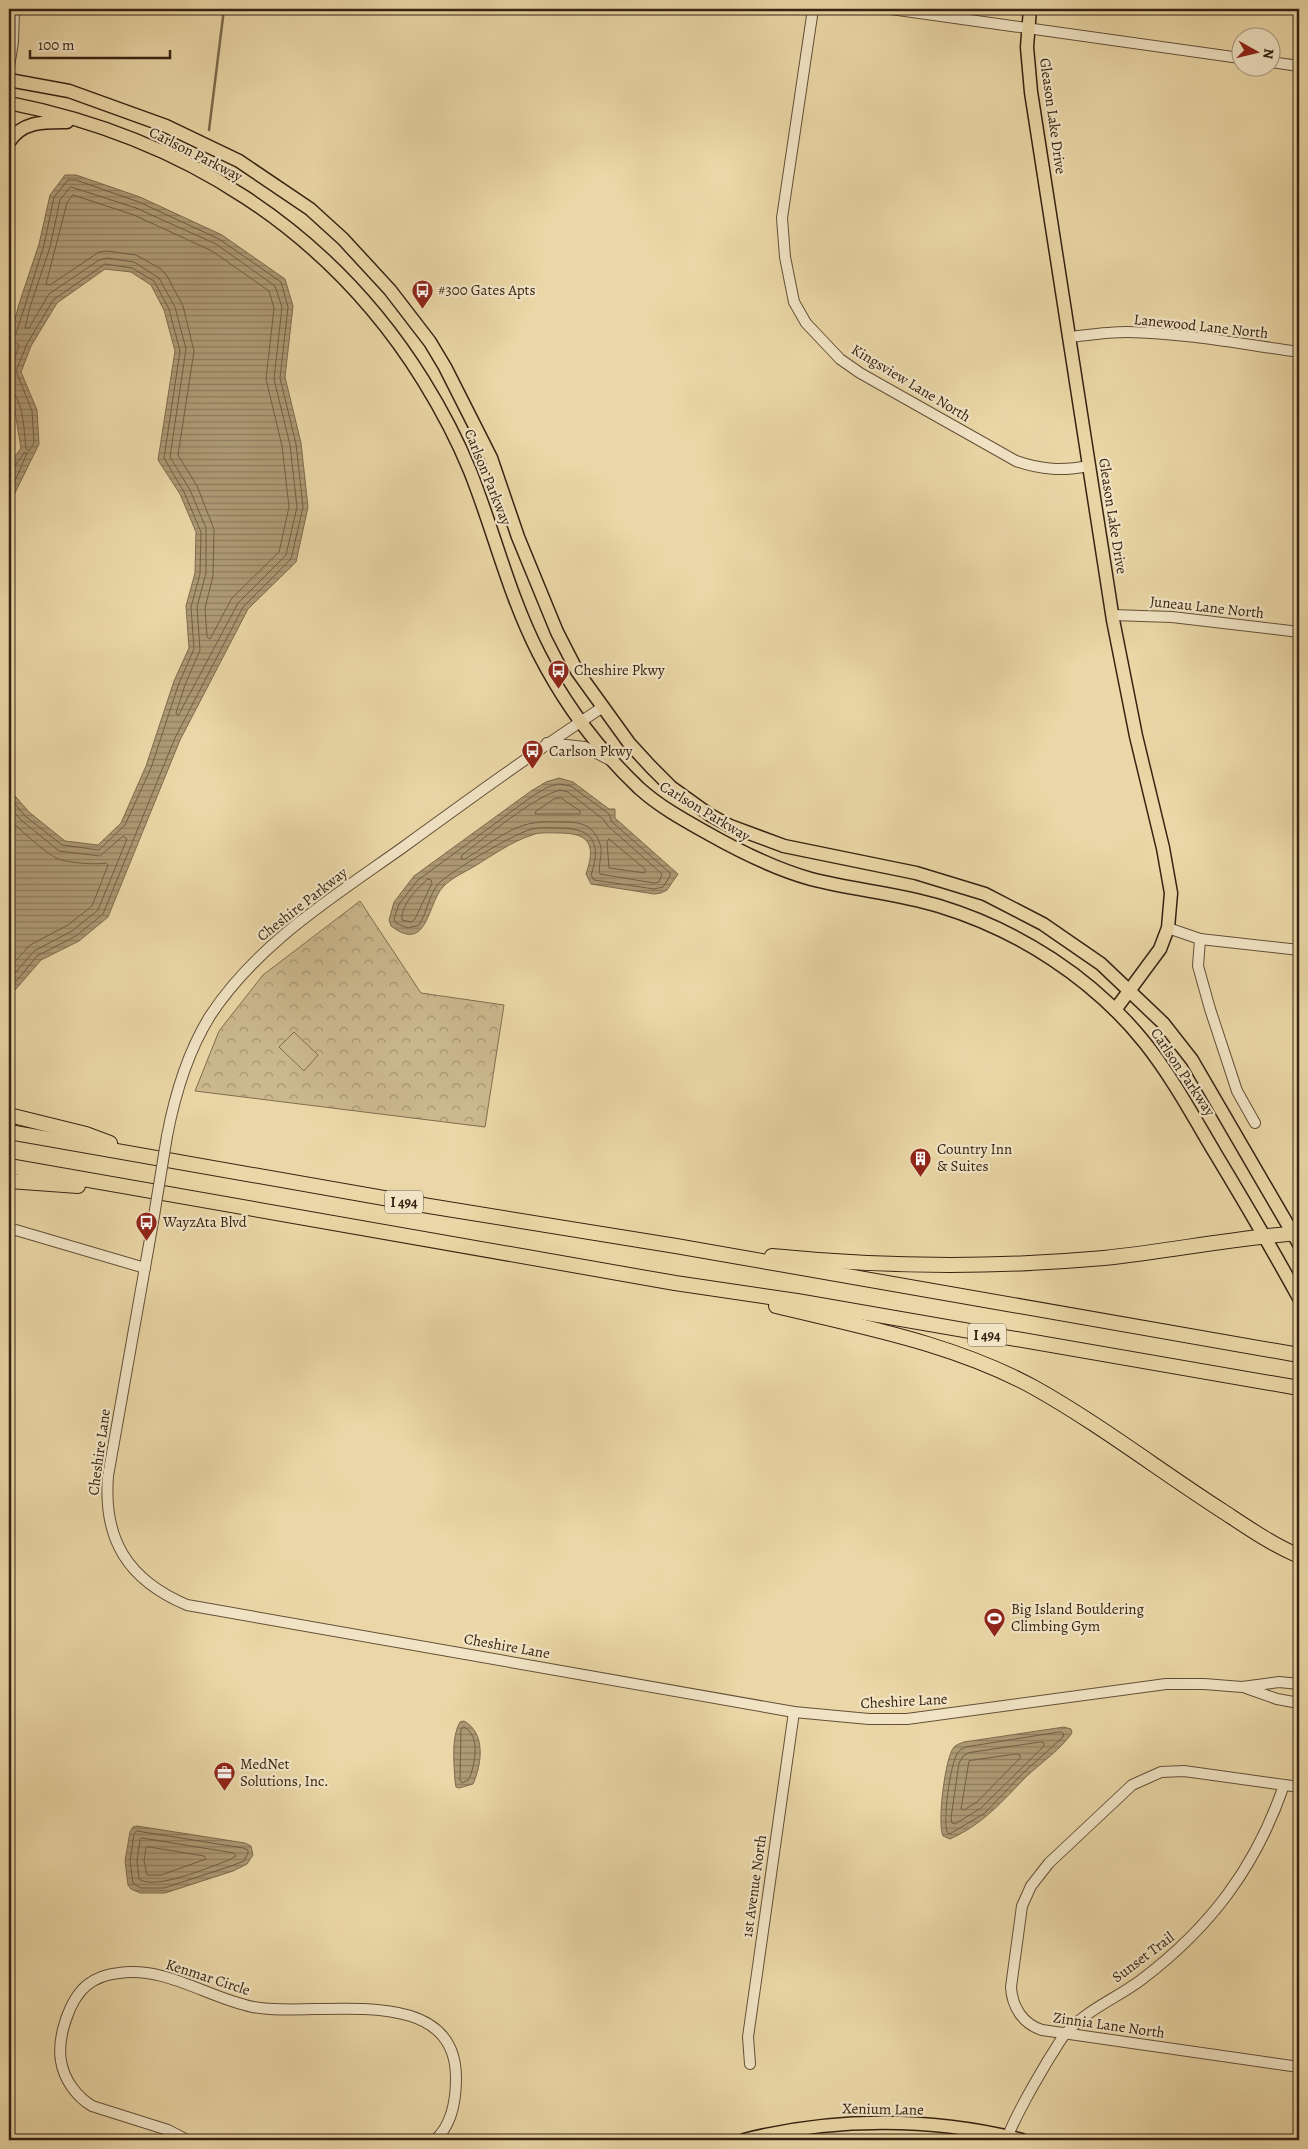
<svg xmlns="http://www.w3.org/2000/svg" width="1308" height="2149" font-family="Alegreya,serif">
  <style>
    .forest { fill: url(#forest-crowns); stroke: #806e50 }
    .pitch { fill: #cbb88d; stroke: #806e50 }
    .water { fill: url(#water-rules); stroke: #7d6a4d }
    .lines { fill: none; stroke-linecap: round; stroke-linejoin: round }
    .shore { stroke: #725e43; stroke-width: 1 }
    .stream { stroke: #7d6a4d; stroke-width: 2.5 }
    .minor-casing { stroke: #635037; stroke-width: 12 }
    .major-casing { stroke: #362312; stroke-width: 15 }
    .highway-casing { stroke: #362312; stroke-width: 16 }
    .minor { stroke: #f1e4c5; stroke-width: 10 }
    .major { stroke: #ead6a6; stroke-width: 12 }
    .highway { stroke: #ead6a6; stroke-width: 14 }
    .minor-bridge-casing { stroke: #635037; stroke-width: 12; stroke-linecap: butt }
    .minor-bridge { stroke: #f1e4c5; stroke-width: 10 }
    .labels { text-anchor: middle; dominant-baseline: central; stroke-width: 4.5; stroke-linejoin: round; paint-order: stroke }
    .shield { fill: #f1e4c5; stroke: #6e5d48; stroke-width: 1 }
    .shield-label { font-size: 14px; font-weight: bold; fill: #362312 }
    .street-label { font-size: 15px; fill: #362312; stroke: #f1e4c5 }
    .poi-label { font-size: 15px; fill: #362312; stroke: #f1e4c5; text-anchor: start }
  </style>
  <defs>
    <pattern id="forest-crowns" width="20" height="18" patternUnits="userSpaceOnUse" patternTransform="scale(1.25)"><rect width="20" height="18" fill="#cbb88d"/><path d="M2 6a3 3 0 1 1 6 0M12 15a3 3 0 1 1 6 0" fill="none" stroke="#a69572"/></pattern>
    <pattern id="water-rules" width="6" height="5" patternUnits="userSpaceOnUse" patternTransform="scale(1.25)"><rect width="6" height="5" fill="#ad9974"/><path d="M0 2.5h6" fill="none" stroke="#8e7c5e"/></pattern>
  </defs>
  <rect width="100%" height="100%" fill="#ead6a6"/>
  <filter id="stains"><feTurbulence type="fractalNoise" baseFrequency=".004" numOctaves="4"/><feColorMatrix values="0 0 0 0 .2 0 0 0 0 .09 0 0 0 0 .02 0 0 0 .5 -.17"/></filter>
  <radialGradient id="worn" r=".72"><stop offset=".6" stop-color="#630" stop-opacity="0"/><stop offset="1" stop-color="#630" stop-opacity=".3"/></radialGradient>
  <!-- forest -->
  <polygon class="forest" points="360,901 421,993 504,1005 485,1127 195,1091 219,1031 263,975"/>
  <!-- pitch -->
  <polygon class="pitch" points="294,1032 318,1055 304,1071 279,1047"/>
  <!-- water -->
  <g class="water">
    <polygon points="65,175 76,175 140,197 222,235 285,279 293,306 285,377 301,443 308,507 296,562 248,609 180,740 108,917 79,941 41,960 9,997 9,789 29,812 65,841 98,845 121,823 146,766 174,681 189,648 186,606 195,573 196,532 180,494 158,460 175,351 164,310 151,285 131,272 105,269 57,303 31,346 21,372 37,410 39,444 9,505 9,465 21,448 15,412 9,389 9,342 19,304 39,244 50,195"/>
    <path d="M559 778 573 782 609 809H615V818L678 874 667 890 661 893 654 894 591 884 586 874C596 845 590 833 559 833 550 833 540 832 532 835 511 842 493 855 475 866 465 872 451 878 443 887 427 904 428 954 391 926L389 920 394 902 414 876 531 791 546 782Z"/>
    <path d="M464 1721C486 1733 482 1764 473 1784L459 1788 456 1787 455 1781C454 1764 451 1737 460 1722Z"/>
    <path d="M1064 1727 1071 1729 1072 1733C1060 1750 1042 1762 1027 1776 1001 1802 985 1823 950 1839L943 1836C937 1824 945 1757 954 1747 956 1745 961 1743 964 1742Z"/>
    <polygon points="137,1826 245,1843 251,1846 253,1855 247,1864 233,1871 165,1893 140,1893 131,1889 128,1885 125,1861 130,1832 133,1827"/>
  </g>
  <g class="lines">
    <!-- shore -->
    <g class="shore">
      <polygon points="71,187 136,208 216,244 275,286 282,307 274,379 290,445 297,507 286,555 238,603 178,716 176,713 185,685 200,650 197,607 206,573 206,528 190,490 170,457 186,349 175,307 159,278 134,262 107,258 99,260 49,294 29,328 25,328 30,307 50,247 60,200"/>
      <polygon points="73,195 134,215 212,251 269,291 274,308 266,379 282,446 289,507 279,552 232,598 210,639 207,637 205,608 213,576 214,529 197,486 178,455 194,351 183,306 167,276 161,269 136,255 107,251 99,252 50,285 46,284 67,203"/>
      <polyline points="9,339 13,338 16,334 44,245 54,197 68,180 76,180 139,202 219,239 281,282 288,307 280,378 296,444 303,507 291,559 243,607 175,738 103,914 76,936 37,956 9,990"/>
      <polyline points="9,345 17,343 19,346 10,371 13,383 9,385"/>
      <path d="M9 392H13C24 405 24 433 26 449L29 451 34 443 32 411 16 371 27 344 53 300 105 264 132 268 154 281 169 309 180 351 164 458 184 492 201 532 200 574 191 607 194 649 179 683 151 768 125 825 99 850 62 845 25 816 9 797"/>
      <polyline points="9,467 15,466 24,453 27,453 9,495"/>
      <path d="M559 784 571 786 609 814 612 822 670 873V876L663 887 654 889 594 880 591 875C602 843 593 828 559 828 550 828 540 827 532 829 513 834 453 870 439 883 429 894 427 913 419 925L408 928 396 923 394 919 399 904 418 880 534 795 548 787Z"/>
      <path d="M560 790 568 792 603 819 608 826 662 874 659 882 654 883 600 874C597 861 607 851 595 834 588 823 575 822 564 822 554 822 543 821 533 823 509 827 485 847 465 859H461L462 855C486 837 533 797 560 790Z"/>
      <polygon points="561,798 580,811 580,814 535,814 536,811 554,799"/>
      <polyline points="9,806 21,820 59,851 100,856 123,836 127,839 98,910 72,931 34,951 9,980"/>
      <path d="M9 818C20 830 42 850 56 858 66 863 95 865 106 863L108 865 92 906 68 925 30 945 9 968"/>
      <polygon points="609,839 645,869 645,873 609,868 607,842"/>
      <path d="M428 879 431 880 432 883 415 919 411 922 402 920C400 906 418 887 428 879Z"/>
      <path d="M464 1727C481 1736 475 1762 470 1777L468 1780 462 1783 460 1780 461 1729Z"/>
      <path d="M1061 1732 1064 1734 1063 1737 1023 1773 985 1813 953 1832 950 1834 947 1832C943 1818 950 1766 957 1754 959 1750 962 1749 966 1747Z"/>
      <polygon points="1041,1742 1044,1743 1044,1746 981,1808 955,1824 952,1823 951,1818 959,1763 963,1756 968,1753"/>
      <polygon points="1017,1754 1020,1755 1020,1758 977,1802 964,1810 961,1809 969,1761"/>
      <polygon points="137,1831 243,1848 248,1850 248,1853 244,1861 231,1866 164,1888 141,1888 133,1883 130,1861 134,1834"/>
      <path d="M142 1838 234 1853 236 1856 229 1860C210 1867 154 1891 139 1879L137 1861 140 1840Z"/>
      <polygon points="149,1847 204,1856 206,1859 161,1875 147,1875 144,1861 146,1848"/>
    </g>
    <!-- stream -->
    <polyline class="stream" points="209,130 224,9"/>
    <defs>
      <g id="minor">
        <path d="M813 9 782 218 785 257 794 302 806 323 840 359 860 373 1016 461C1041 470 1063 471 1089 466"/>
        <polyline points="891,9 1240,58"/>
        <polyline points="1270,62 1299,66"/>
        <polyline points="9,67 13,42 14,9"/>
        <path d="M1069 337C1088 335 1108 332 1127 332 1185 333 1242 344 1299 352"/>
        <polyline points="1112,615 1172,617 1299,632"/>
        <polyline points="547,743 585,747 610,760"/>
        <polyline points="1168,928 1200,939 1299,950"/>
        <polyline points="1200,939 1198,966 1210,1009 1237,1091 1255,1123"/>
        <path d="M167 1136C175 1094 187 1053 210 1016 257 944 333 897 402 848 468 800 534 752 603 707"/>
        <path d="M153 1222 108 1476C103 1540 128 1580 187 1605L794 1712 869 1719H907L1166 1684H1204L1242 1687 1279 1682 1299 1684"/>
        <polyline points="9,1228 145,1268"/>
        <polyline points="1246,1688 1277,1699 1299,1703"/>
        <path d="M1299 1787 1184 1771 1161 1772 1132 1785 1049 1863 1031 1886 1022 1906 1011 1987C1012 2007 1023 2024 1042 2030L1299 2067"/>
        <polyline points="750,2064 748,2037 794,1712"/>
        <path d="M187 2140 168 2130 92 2106C77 2097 64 2080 61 2061 57 2038 69 2000 87 1985 96 1978 108 1974 119 1973 166 1966 208 1998 253 2007 313 2019 456 1979 456 2078 456 2099 452 2125 435 2140"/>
        <path d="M1006 2140C1018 2111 1034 2084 1050 2057 1056 2049 1060 2039 1067 2032 1088 2009 1117 1998 1141 1980 1210 1928 1256 1867 1284 1785"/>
      </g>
      <g id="major">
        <polyline points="1030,9 1027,47 1031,92 1113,620 1136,736 1163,848 1171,893 1168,928 1160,949 1115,1010"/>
        <polyline points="9,80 69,91 166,126 239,161 310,209 343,239 390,290 430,342 445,367 491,458 518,537 557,632 577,671 629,743 651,767 671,787 710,815 730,826 784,846 916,873 985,894 1043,924 1101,964 1163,1023 1192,1060 1299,1244"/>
        <path d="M9 103C182 137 329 229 423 380 441 409 457 439 470 471 494 531 509 596 539 654 564 703 599 750 639 788 660 807 684 820 709 834 741 852 775 869 811 879 853 890 897 893 939 906 1018 930 1093 978 1145 1043 1172 1077 1193 1116 1215 1153 1244 1201 1272 1249 1299 1298"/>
        <path d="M9 142C22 121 44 122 67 122"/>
        <path d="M744 2140C834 2117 931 2117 1022 2140"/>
      </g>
      <g id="highway">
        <polyline points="9,1115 86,1134 110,1143"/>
        <polyline points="9,1132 429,1206 676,1246 1299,1355"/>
        <polyline points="9,1166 675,1283 797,1301 1299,1388"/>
        <polyline points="9,1181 78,1186"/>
        <path d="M772 1256C883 1267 993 1268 1104 1258 1169 1251 1234 1238 1299 1233"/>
        <path d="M776 1306C863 1327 955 1344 1035 1388 1099 1424 1159 1470 1221 1510 1247 1527 1271 1544 1299 1556"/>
      </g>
    </defs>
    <!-- minor casing -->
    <use href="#minor" class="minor-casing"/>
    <!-- major casing -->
    <use href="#major" class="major-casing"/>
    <!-- highway casing -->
    <use href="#highway" class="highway-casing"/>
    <!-- minor -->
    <use href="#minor" class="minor"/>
    <!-- major -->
    <use href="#major" class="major"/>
    <!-- highway -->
    <use href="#highway" class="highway"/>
    <defs>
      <polyline id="minor-bridge" points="153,1222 167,1136"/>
    </defs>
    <!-- minor-bridge casing -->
    <use href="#minor-bridge" class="minor-bridge-casing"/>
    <!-- minor-bridge -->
    <use href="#minor-bridge" class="minor-bridge"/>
  </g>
  <!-- icons -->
  <defs>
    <symbol id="bus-pin" viewBox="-11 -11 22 30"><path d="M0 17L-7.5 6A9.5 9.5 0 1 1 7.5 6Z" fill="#8f2418" stroke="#f1e4c5"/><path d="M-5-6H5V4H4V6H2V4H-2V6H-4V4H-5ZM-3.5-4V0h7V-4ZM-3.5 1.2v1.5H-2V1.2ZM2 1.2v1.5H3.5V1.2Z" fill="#fff"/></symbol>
    <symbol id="building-pin" viewBox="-11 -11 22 30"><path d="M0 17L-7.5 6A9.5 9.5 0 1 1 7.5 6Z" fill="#8f2418" stroke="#f1e4c5"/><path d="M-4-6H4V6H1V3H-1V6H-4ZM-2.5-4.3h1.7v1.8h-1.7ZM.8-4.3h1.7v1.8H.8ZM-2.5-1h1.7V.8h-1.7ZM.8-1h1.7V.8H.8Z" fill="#fff"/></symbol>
    <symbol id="stadium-pin" viewBox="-11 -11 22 30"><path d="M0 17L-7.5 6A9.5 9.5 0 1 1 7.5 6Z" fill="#8f2418" stroke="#f1e4c5"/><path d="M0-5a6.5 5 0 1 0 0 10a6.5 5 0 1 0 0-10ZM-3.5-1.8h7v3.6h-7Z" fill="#fff"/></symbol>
    <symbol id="office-pin" viewBox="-11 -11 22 30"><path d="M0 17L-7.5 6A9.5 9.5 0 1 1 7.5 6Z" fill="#8f2418" stroke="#f1e4c5"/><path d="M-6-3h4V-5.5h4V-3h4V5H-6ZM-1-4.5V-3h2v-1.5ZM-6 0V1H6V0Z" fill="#fff"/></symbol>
  </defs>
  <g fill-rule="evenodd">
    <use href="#bus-pin" x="410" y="278" width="25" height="34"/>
    <use href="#bus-pin" x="546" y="658" width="25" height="34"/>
    <use href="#bus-pin" x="520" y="738" width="25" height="34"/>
    <use href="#building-pin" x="908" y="1146" width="25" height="34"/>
    <use href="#bus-pin" x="134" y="1210" width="25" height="34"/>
    <use href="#stadium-pin" x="982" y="1606" width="25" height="34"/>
    <use href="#office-pin" x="212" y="1760" width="25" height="34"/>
  </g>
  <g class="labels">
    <!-- shield labels -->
    <g class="shield">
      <rect x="385" y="1190.5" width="38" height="23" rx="4"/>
      <rect x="968" y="1323.5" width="38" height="23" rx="4"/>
    </g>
    <g class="shield-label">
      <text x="404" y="1202">I 494</text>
      <text x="987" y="1335">I 494</text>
    </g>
    <!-- street labels -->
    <g class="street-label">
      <text transform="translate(1053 116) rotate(82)">Gleason Lake Drive</text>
      <text transform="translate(196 154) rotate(27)">Carlson Parkway</text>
      <text transform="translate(1201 326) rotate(6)">Lanewood Lane North</text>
      <text transform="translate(911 383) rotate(31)">Kingsview Lane North</text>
      <text transform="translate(488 477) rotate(68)">Carlson Parkway</text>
      <text transform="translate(1113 516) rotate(81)">Gleason Lake Drive</text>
      <text transform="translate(1207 607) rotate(6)">Juneau Lane North</text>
      <text transform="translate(705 811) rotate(31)">Carlson Parkway</text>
      <text transform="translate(302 904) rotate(-38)">Cheshire Parkway</text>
      <text transform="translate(1183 1072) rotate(56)">Carlson Parkway</text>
      <text transform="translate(99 1452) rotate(-82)">Cheshire Lane</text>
      <text transform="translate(507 1646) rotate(10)">Cheshire Lane</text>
      <text transform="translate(904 1701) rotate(-3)">Cheshire Lane</text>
      <text transform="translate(754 1886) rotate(-82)">1st Avenue North</text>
      <text transform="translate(1143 1957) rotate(-37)">Sunset Trail</text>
      <text transform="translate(208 1977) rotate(18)">Kenmar Circle</text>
      <text transform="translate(1109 2025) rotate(8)">Zinnia Lane North</text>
      <text transform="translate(883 2109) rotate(1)">Xenium Lane</text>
    </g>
    <!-- poi labels -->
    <g class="poi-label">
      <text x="438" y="290">#300 Gates Apts</text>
      <text x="574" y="670">Cheshire Pkwy</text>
      <text x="549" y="751">Carlson Pkwy</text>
      <text x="937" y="1149">Country Inn<tspan x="937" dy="17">&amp; Suites</tspan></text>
      <text x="163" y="1222">WayzAta Blvd</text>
      <text x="1011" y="1609">Big Island Bouldering<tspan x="1011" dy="17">Climbing Gym</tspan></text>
      <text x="240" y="1764">MedNet<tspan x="240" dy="17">Solutions, Inc.</tspan></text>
    </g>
  </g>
  <!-- margin -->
  <rect width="1308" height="2149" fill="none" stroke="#ead6a6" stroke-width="30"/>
  <rect x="10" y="10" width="1288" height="2129" fill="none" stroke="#362312" stroke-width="2.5"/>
  <rect x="15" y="15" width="1278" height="2119" fill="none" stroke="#362312"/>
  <!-- north arrow -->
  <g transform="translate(1256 52) rotate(98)"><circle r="24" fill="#f1e4c5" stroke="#a6977d"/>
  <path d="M0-4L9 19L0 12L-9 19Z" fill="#8f2418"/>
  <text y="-8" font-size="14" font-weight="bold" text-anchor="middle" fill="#362312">N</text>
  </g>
  <!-- scale -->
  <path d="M30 50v8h140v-8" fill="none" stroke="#362312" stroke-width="2.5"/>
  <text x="38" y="50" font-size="15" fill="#362312" stroke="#f1e4c5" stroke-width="4" paint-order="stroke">100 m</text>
  <rect width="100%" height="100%" filter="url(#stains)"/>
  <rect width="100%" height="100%" fill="url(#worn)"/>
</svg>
